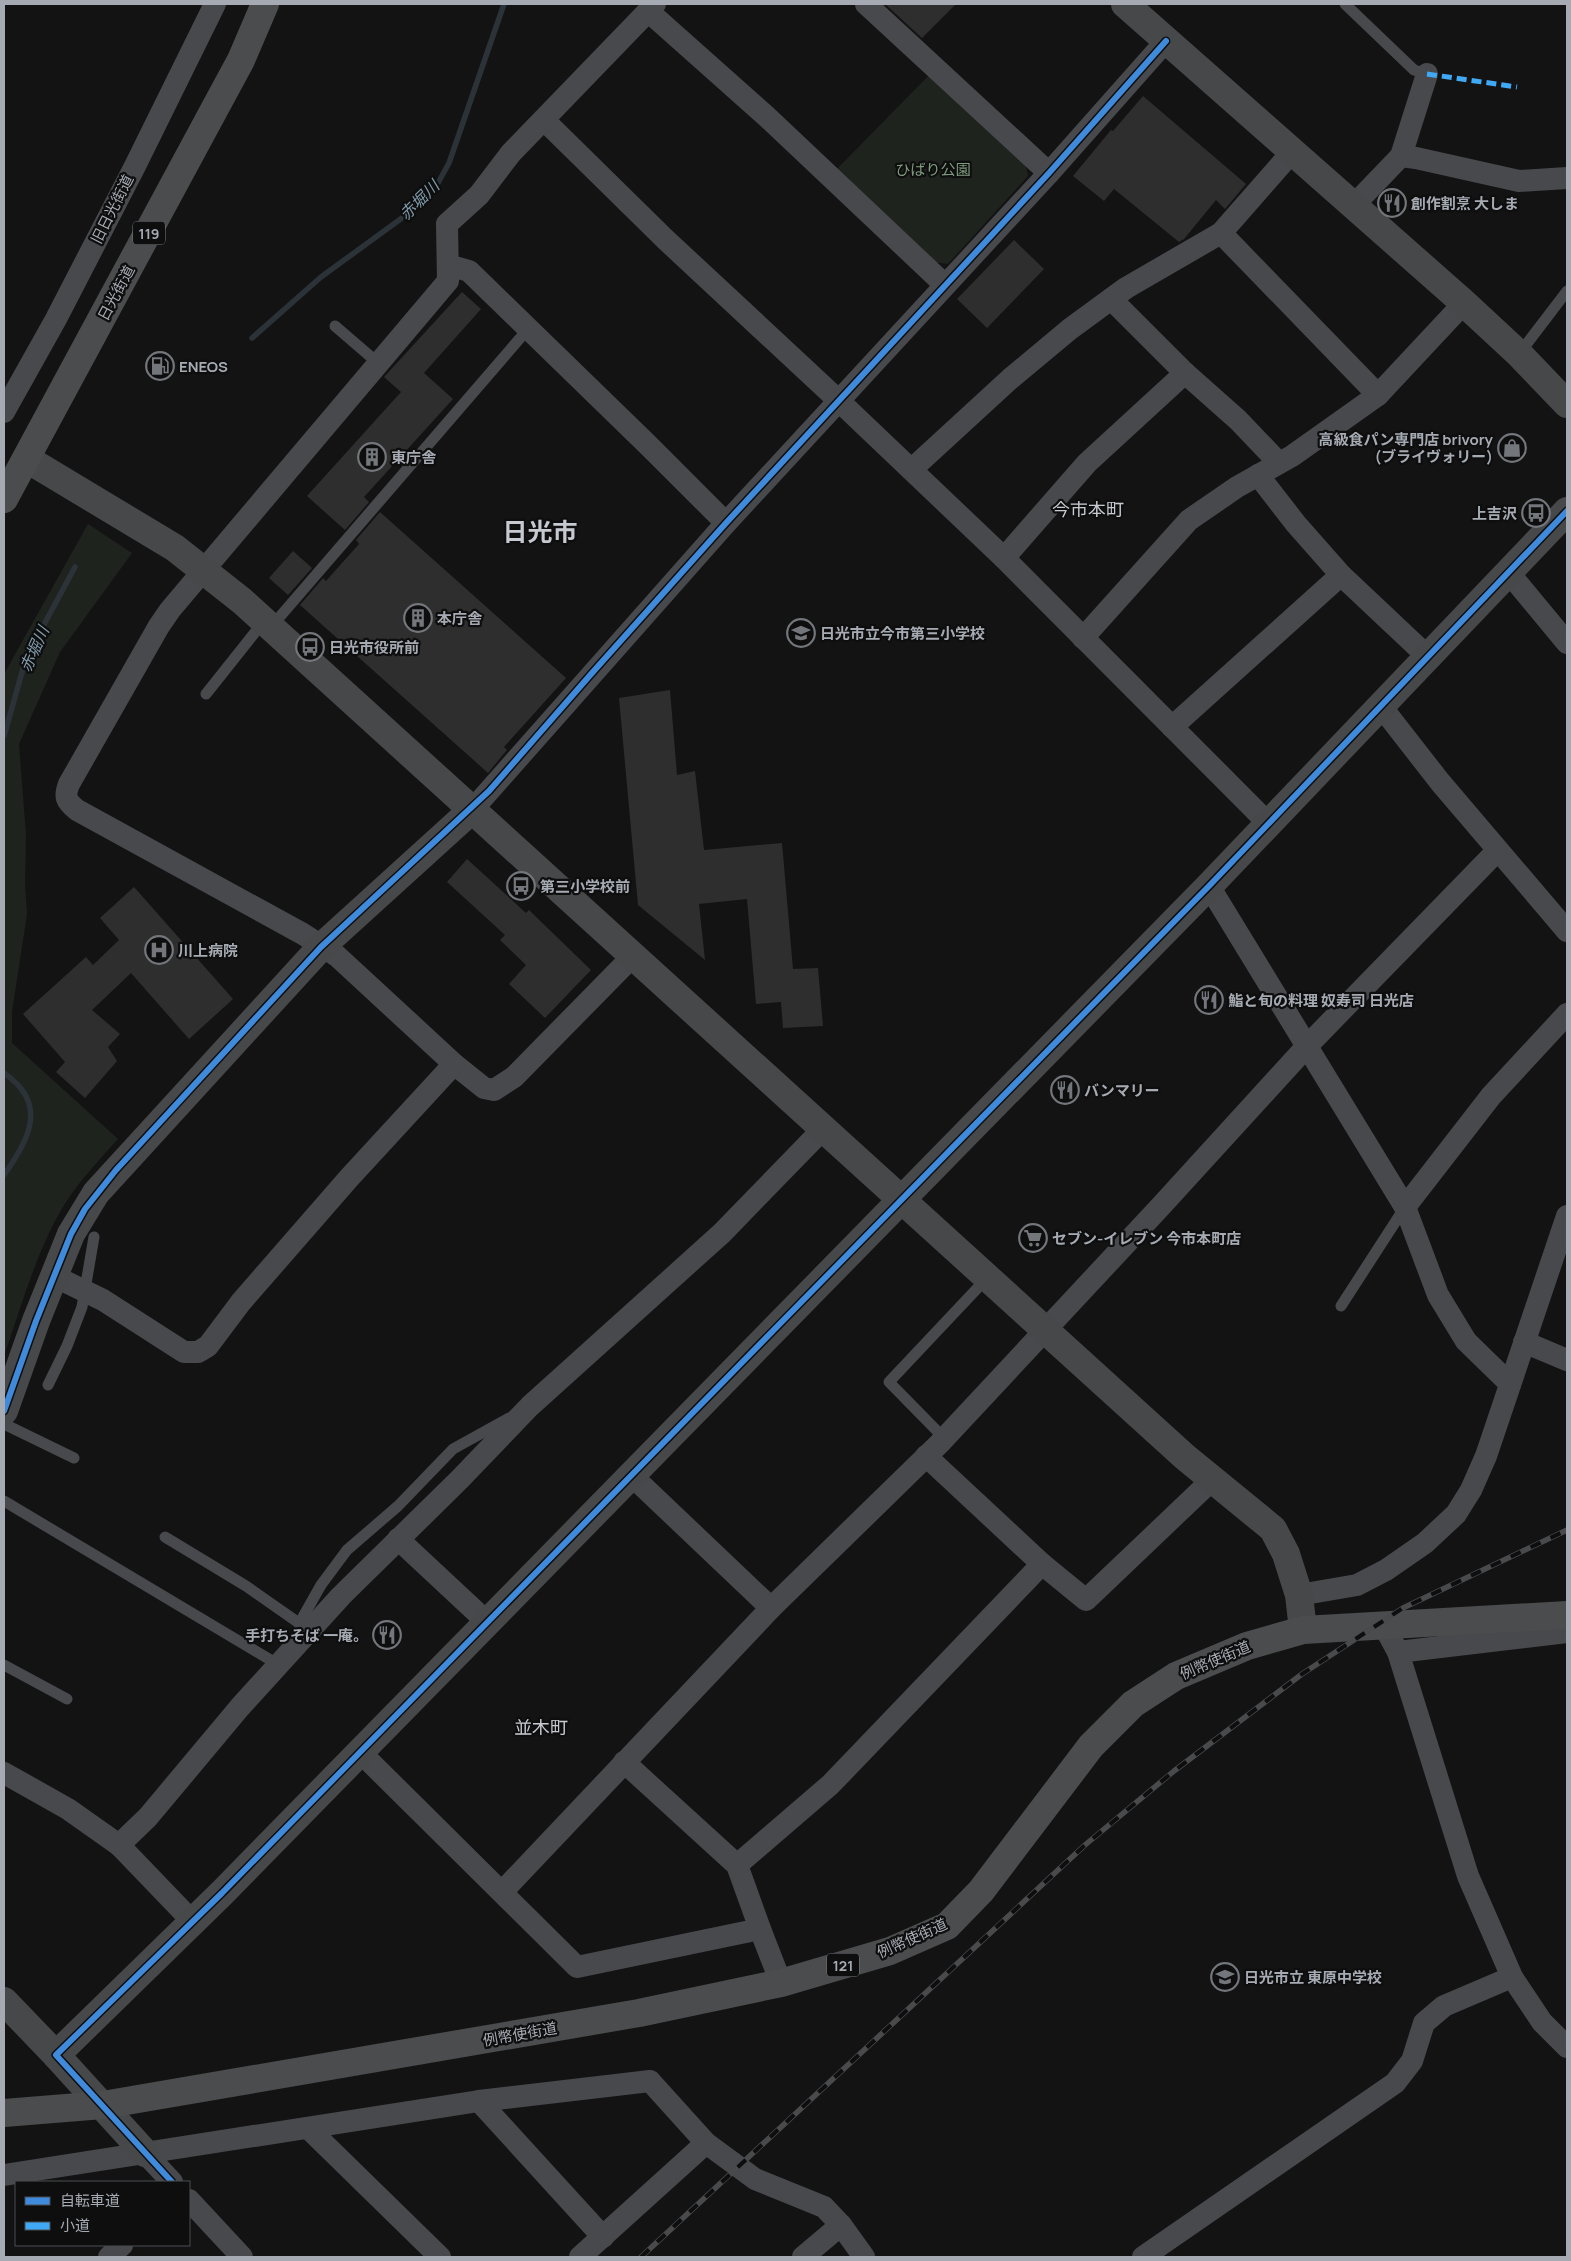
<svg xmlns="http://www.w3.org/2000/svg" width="1571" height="2261" font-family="Manrope,'Noto Sans JP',sans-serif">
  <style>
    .green { fill: #1e231e }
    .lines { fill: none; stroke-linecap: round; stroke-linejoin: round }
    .stream { stroke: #2c3338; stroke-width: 5.5 }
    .building { fill: #2e2e2f }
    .lane { stroke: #48494c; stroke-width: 11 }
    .street { stroke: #48494c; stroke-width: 22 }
    .secondary { stroke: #47484a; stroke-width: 28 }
    .highway { stroke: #4a4c4d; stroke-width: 28 }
    .rail-casing { stroke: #494a4c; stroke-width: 5.5 }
    .rail { stroke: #0e0e0f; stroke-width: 4; stroke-dasharray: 11; stroke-linecap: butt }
    .quiet { stroke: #3fa9f5; stroke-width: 5; stroke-dasharray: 10 5; stroke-linecap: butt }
    .cycleway-casing { stroke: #0e0e0f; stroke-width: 9 }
    .cycleway { stroke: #408adc; stroke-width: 6 }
    .labels { text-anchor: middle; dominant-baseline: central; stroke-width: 4.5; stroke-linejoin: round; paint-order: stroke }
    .shield { fill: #0e0e0f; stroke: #787c82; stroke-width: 1 }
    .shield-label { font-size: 14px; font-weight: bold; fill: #a6abb3 }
    .park-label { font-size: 15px; fill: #809c7f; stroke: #0e0e0f }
    .poi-label { font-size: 15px; font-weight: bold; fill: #a6abb3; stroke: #0e0e0f; text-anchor: start }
    .street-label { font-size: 15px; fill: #a6abb3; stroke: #0e0e0f }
    .water-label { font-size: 16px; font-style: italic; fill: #809bab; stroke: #0e0e0f }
    .quarter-label { font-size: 18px; fill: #c6cad0; stroke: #0e0e0f }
    .town-label { font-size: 25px; font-weight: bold; fill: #c6cad0; stroke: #0e0e0f }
  </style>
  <rect width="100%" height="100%" fill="#131314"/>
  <!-- green -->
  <g class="green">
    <polygon points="932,72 1026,166 1028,176 948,264 933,262 836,170"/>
    <path d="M88 524 132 553 60 652 19 744 26 835 25 883 27 914 12 1012V1043L118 1139C100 1159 81 1179 66 1202 37 1248 22 1305 4 1356V674Z"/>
  </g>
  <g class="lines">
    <!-- stream -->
    <g class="stream">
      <polyline points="252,338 321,277 402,218 438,183 449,163 504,4"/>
      <polyline points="4,736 26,658 75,567"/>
      <path d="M4 1073C49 1104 29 1139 4 1175"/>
    </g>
  </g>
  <!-- building -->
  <g class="building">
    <polygon points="885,4 956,4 922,38"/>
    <polygon points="1143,96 1246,184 1225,209 1216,200 1184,239 1179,242 1114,189 1104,201 1073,176 1111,130 1113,131"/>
    <polygon points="1014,240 1044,269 987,328 957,299"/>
    <polygon points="462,292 481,309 424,373 453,399 364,497 369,502 345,530 307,496 401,392 384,377"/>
    <polygon points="380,512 566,678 504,747 507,750 488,773 300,605 323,578 326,581 359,544 356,540"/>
    <polygon points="293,551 312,568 288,595 269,578"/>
    <polygon points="670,690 677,775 695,771 704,850 782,843 793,969 818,968 823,1026 783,1028 781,1002 756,1004 747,899 699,904 705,960 638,905 619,698"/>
    <polygon points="467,859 526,913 529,910 591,970 545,1018 509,984 526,965 500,940 505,935 447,882"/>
    <polygon points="134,887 233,999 189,1039 131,973 92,1010 120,1034 108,1047 117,1061 85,1098 56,1072 65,1062 23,1014 86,957 93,965 119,940 100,918"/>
  </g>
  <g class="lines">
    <!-- lane -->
    <g class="lane">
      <polyline points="1345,4 1414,70 1427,74"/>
      <polyline points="335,326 378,363"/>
      <polyline points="1519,354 1567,291"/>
      <polyline points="271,627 528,329"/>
      <polyline points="206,694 264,621"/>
      <polyline points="1341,1306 1405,1207"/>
      <polyline points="48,1385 67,1346 82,1307 94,1237"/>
      <polyline points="4,1424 74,1458"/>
      <polyline points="944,1438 889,1382 988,1277"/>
      <polyline points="4,1501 279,1665"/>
      <polyline points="165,1537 246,1586 306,1628"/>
      <polyline points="299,1624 321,1585 347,1550 398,1506 453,1449 509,1418"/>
      <polyline points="4,1665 67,1699"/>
    </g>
    <!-- street -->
    <g class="street">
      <polyline points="866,4 1049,173"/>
      <polyline points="648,11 766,116 945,285"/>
      <polyline points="544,120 665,239 838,400 1004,558 1268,823"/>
      <polyline points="1401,156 1416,158 1519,181 1567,178"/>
      <polyline points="1353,206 1401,156 1427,74"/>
      <polyline points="1221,233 1378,395"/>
      <polyline points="448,265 469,271 648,445 726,523"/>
      <polyline points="1111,299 1185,373 1238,420 1279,463"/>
      <polyline points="4,412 56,319 135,166 215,4"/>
      <polyline points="912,469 1010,379 1070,329 1126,288 1221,233 1292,152"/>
      <polyline points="1258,475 1296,524 1341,575 1427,656"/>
      <polyline points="1004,558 1087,463 1185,373"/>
      <polyline points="1509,573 1567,643"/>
      <polyline points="1083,638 1189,520 1237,487 1292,456 1378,395 1464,303"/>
      <polyline points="1380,705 1440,782 1567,931"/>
      <polyline points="1172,727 1341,575"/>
      <polyline points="473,809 726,523 1049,173 1166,41"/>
      <polyline points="1209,886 1405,1207 1438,1295 1466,1341 1510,1384"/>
      <path d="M632 957 514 1077 494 1090 484 1088 454 1064 337 956 303 934 77 810C66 801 64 797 69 784L159 626 170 610 448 281 447 224 479 195 511 153 655 4"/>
      <polyline points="1405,1207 1491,1096 1567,1014"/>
      <polyline points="54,1276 103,1300 184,1352 198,1352 208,1346 241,1302 349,1178 454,1064"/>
      <polyline points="1524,1342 1567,1360"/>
      <polyline points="926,1456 1042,1564 1086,1600 1213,1479"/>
      <polyline points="631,1475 771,1608"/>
      <polyline points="398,1539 487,1622"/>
      <polyline points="1299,1595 1357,1585 1386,1570 1425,1543 1456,1514 1471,1490 1486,1456 1567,1216"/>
      <polyline points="1384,1626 1398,1652 1468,1876 1512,1977 1542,2022 1567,2047"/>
      <polyline points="1398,1652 1567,1632"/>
      <polyline points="360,1752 577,1967 760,1929 737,1865 624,1762"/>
      <polyline points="4,1773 68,1809 119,1845 193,1922"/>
      <polyline points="119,1845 148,1817 240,1707 341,1596 460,1479 530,1406 722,1233 824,1128"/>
      <polyline points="737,1865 830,1785 1042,1564"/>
      <polyline points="502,1892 771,1608 939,1444 1161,1206 1308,1045 1497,851"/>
      <polyline points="760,1929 781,1983"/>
      <polyline points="479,2101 603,2237"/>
      <polyline points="308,2128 440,2257"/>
      <polyline points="145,2153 172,2182"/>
      <polyline points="4,2175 479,2101 650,2081 706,2143"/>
      <polyline points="189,2200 242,2257"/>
      <polyline points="109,2257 122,2245"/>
      <polyline points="580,2257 706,2143 755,2179 824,2207 841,2225 864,2257"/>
      <polyline points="803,2257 841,2225"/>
      <polyline points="1143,2257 1395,2083 1412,2061 1424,2023 1444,2006 1512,1977"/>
    </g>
    <!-- secondary -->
    <g class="secondary">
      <polyline points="1125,4 1464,303 1519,354 1567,404"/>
      <polyline points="27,459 175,548 242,601 1185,1457 1273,1529 1286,1554 1299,1595 1303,1630"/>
      <polyline points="4,1411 36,1321 71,1234 96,1193 321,947 473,809"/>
      <polyline points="4,2001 56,2055"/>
      <polyline points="145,2153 56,2055 222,1893 1209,886 1567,511"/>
    </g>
    <!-- highway -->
    <g class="highway">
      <polyline points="4,499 241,60 265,4"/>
      <polyline points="4,2113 103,2105 639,2013 781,1983 890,1951 947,1926 981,1891 1091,1746 1133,1704 1176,1676 1247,1646 1303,1630 1567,1615"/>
    </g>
    <defs>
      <polyline id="rail" points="641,2257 1085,1845 1174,1771 1302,1674 1403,1608 1567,1530"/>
    </defs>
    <!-- rail casing -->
    <use href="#rail" class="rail-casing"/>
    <!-- rail -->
    <use href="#rail" class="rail"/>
    <!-- quiet -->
    <polyline class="quiet" points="1427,74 1517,87"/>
    <defs>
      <g id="cycleway">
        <polyline points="4,1411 36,1321 71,1234 85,1209 116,1170 321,947 489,791 592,673 726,523 1049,173 1166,41"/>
        <polyline points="172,2182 56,2055 222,1893 1209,886 1567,511"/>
      </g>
    </defs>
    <!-- cycleway casing -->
    <use href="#cycleway" class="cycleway-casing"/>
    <!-- cycleway -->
    <use href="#cycleway" class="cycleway"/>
  </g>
  <!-- icons -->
  <defs>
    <symbol id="restaurant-ring" viewBox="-11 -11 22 22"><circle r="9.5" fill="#0e0e0f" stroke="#73767b" stroke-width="1.5"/><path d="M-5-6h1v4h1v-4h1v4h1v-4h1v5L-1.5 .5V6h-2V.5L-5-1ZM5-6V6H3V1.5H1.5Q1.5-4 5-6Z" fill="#73767b"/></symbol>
    <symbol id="fuel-ring" viewBox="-11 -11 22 22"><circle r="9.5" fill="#0e0e0f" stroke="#73767b" stroke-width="1.5"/><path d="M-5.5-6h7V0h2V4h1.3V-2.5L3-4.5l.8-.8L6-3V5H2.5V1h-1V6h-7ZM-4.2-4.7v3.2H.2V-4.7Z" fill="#73767b"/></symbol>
    <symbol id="shop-ring" viewBox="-11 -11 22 22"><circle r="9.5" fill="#0e0e0f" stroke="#73767b" stroke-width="1.5"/><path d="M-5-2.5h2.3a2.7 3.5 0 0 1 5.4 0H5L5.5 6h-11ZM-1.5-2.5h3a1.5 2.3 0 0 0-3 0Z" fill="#73767b"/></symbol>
    <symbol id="building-ring" viewBox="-11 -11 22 22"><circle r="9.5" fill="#0e0e0f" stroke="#73767b" stroke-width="1.5"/><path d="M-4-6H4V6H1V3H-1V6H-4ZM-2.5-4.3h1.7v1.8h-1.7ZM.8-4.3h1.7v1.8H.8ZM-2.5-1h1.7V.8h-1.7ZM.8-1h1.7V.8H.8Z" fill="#73767b"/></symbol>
    <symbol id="bus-ring" viewBox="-11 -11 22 22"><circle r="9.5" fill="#0e0e0f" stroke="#73767b" stroke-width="1.5"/><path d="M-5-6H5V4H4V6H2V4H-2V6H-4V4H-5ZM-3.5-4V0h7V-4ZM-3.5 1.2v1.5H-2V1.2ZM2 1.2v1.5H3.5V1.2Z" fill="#73767b"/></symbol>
    <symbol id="school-ring" viewBox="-11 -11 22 22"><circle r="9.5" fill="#0e0e0f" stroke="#73767b" stroke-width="1.5"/><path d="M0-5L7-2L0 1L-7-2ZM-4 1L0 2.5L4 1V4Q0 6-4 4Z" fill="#73767b"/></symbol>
    <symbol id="hospital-ring" viewBox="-11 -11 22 22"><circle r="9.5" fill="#0e0e0f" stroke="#73767b" stroke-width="1.5"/><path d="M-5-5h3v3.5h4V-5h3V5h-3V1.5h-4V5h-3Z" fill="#73767b"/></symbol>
    <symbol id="supermarket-ring" viewBox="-11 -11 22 22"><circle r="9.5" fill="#0e0e0f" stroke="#73767b" stroke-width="1.5"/><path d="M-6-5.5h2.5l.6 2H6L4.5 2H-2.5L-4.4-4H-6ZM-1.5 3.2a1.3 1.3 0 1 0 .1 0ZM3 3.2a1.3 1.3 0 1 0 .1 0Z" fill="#73767b"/></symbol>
  </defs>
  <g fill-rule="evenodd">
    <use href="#restaurant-ring" x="1376" y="187" width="32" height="32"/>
    <use href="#fuel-ring" x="144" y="350" width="32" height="32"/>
    <use href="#shop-ring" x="1496" y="432" width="32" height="32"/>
    <use href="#building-ring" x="356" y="441" width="32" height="32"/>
    <use href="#bus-ring" x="1520" y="497" width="32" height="32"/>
    <use href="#building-ring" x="402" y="602" width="32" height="32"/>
    <use href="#school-ring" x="785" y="617" width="32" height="32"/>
    <use href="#bus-ring" x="294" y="631" width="32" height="32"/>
    <use href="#bus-ring" x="505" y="870" width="32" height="32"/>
    <use href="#hospital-ring" x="143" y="934" width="32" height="32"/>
    <use href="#restaurant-ring" x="1193" y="984" width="32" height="32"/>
    <use href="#restaurant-ring" x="1049" y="1074" width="32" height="32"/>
    <use href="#supermarket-ring" x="1017" y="1222" width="32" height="32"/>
    <use href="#restaurant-ring" x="371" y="1619" width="32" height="32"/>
    <use href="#school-ring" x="1209" y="1961" width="32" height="32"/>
  </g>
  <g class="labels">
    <!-- shield labels -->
    <g class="shield">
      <rect x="133" y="221.5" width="32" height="23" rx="4"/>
      <rect x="827" y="1953.5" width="32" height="23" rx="4"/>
    </g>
    <g class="shield-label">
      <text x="149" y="233">119</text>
      <text x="843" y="1965">121</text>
    </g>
    <!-- park labels -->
    <g class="park-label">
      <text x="933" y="169">ひばり公園</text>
    </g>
    <!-- poi labels -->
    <g class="poi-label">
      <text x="1411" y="203">創作割烹 大しま</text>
      <text x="179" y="366">ENEOS</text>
      <text x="1493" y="439" text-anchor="end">高級食パン専門店 brivory<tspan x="1493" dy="17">(ブライヴォリー)</tspan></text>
      <text x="391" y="457">東庁舎</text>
      <text x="1517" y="513" text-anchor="end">上吉沢</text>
      <text x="437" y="618">本庁舎</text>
      <text x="820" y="633">日光市立今市第三小学校</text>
      <text x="329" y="647">日光市役所前</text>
      <text x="540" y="886">第三小学校前</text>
      <text x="178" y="950">川上病院</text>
      <text x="1228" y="1000">鮨と旬の料理 奴寿司 日光店</text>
      <text x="1084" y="1090">バンマリー</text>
      <text x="1052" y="1238">セブン-イレブン 今市本町店</text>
      <text x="368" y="1635" text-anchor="end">手打ちそば 一庵。</text>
      <text x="1244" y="1977">日光市立 東原中学校</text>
    </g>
    <!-- street labels -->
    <g class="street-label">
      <text transform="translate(112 209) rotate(-63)">旧日光街道</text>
      <text transform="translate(116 293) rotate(-62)">日光街道</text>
      <text transform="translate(1215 1660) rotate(-23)">例幣使街道</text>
      <text transform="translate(912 1938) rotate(-24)">例幣使街道</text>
      <text transform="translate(520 2034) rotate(-10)">例幣使街道</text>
    </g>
    <!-- water labels -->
    <g class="water-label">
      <text transform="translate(419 200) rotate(-45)">赤堀川</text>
      <text transform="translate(34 649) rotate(-66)">赤堀川</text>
    </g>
    <!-- quarter labels -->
    <g class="quarter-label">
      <text x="1088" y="509">今市本町</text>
      <text x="541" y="1727">並木町</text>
    </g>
    <!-- town labels -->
    <g class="town-label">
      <text x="540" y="531">日光市</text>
    </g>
  </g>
  <!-- border -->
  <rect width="1571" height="2261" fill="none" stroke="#a6abb3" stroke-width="10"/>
  <!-- legend -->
  <rect x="15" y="2181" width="175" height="65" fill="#0e0e0f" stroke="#4b4d51"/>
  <rect x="25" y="2197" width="25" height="8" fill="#408adc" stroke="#4b4d51"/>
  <text x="60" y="2206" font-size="15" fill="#a6abb3">自転車道</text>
  <rect x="25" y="2222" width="25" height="8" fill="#3fa9f5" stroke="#4b4d51"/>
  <text x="60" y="2231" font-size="15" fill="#a6abb3">小道</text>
</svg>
